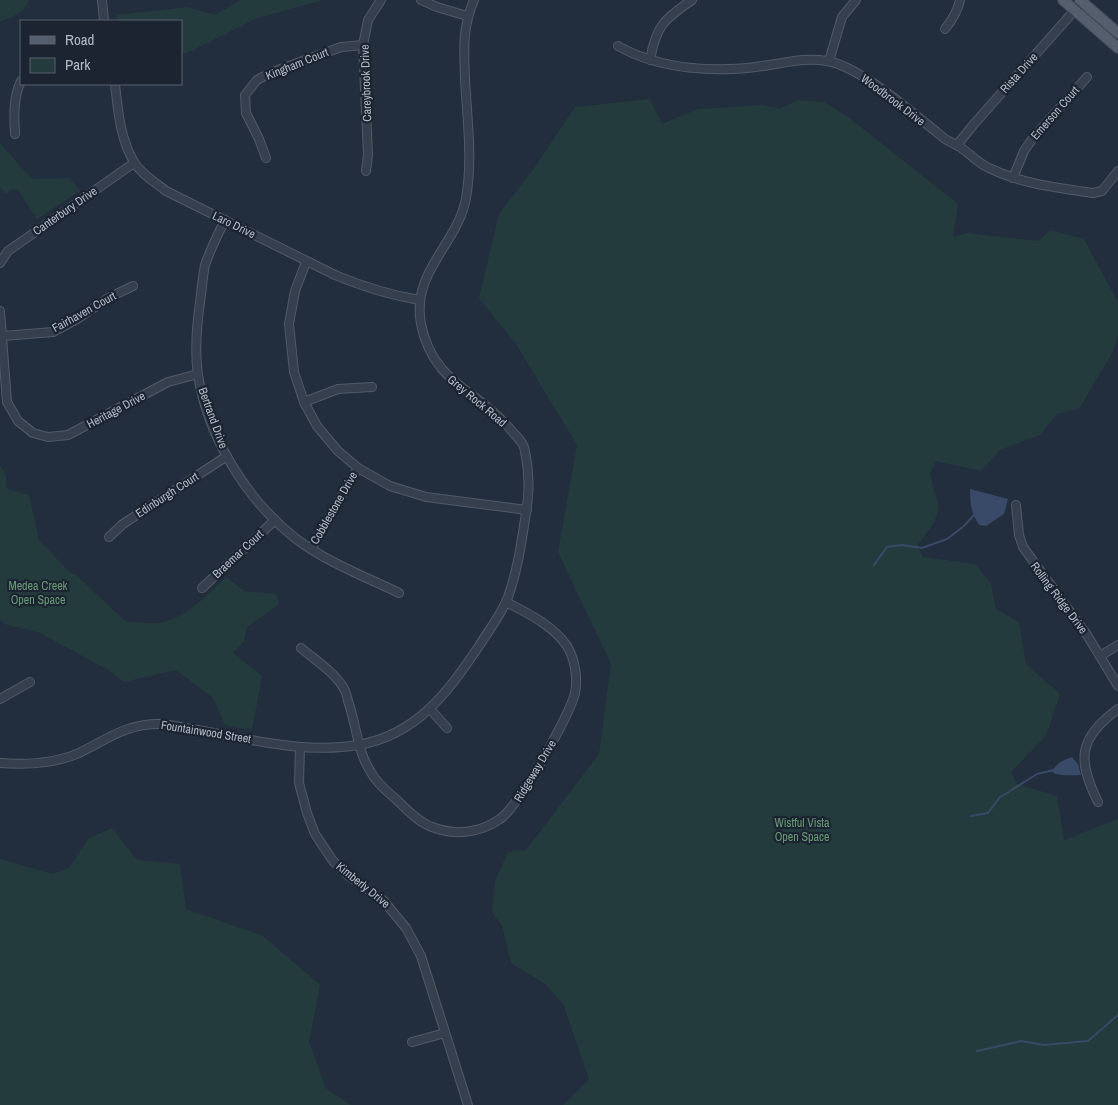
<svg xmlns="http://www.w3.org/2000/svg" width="1118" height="1105" font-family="'Archivo Narrow',sans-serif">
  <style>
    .green { fill: #243b3e }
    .water { fill: #384a67 }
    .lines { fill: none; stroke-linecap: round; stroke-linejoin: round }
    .stream { stroke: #384a67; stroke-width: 2 }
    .minor-casing { stroke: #525a68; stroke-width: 10 }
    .major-casing { stroke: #404856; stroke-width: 12 }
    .minor { stroke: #363f4d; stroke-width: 8 }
    .major { stroke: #545e6d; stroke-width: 10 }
    .labels { text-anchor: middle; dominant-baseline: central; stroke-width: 4.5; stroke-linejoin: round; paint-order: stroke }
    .street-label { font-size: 12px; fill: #b2bac8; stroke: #1c2432 }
    .park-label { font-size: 12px; fill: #689a74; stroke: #1c2432 }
  </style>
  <rect width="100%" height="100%" fill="#222d3d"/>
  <!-- green -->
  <g class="green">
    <path d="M0 0H29C24 14 13 16 0 22Z"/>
    <polygon points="241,0 323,0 255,19 187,53 181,53 181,21 118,21 116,15 187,7 215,15"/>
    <polygon points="650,99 662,124 698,109 763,105 779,109 798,100 824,102 847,116 958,204 953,237 968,233 1039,241 1050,230 1084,239 1118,302 1118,337 1112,353 1079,409 1057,414 1040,435 1000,450 981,471 936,461 930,474 939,508 934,523 917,546 923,557 975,564 991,584 996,609 1019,622 1026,664 1060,694 1046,736 1011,772 1017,784 1057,796 1064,840 1118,819 1118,1105 563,1105 589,1079 563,1004 545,984 511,963 502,926 492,912 495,881 508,852 526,850 599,754 611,664 558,552 577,445 516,344 479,298 499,214 535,167 575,107"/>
    <polygon points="0,143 32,179 70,178 80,191 37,219 18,190 11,189 6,194 0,187"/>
    <path d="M0 466 6 475 7 489 29 495 39 540 71 574H75L125 621C135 622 146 623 156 623 184 621 207 595 226 577L244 591 277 594 279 604 247 627 244 641 233 653 262 676 252 730 225 725 213 698 176 670 124 682 110 671 38 632 4 624 0 620Z"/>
    <polygon points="112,828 137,860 180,864 186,909 263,936 320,985 309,1042 326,1089 351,1105 0,1105 0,859 53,874 69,868 88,839"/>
  </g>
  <!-- water -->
  <g class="water">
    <path d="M970 489 1008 499 1004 514 986 526 979 525C971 512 970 503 970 489Z"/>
    <path d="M1072 757 1078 764 1081 775C1073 775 1064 776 1055 774L1052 771C1057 763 1063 760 1072 757Z"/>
  </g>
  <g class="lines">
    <!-- stream -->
    <g class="stream">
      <polyline points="874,565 887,547 902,545 922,548 947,539 964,526 974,515"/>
      <polyline points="971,816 988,813 1000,797 1007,793 1037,774 1054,770"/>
      <polyline points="977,1051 1021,1041 1044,1045 1088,1041 1118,1015"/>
    </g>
    <defs>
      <g id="minor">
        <polyline points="102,0 104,21"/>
        <polyline points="421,0 437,7 467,16"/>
        <path d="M945 29C952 20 958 11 960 0"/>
        <path d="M618 46C661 70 716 73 763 66 785 63 805 57 827 61 861 67 911 112 939 134 946 141 949 141 958 146 969 152 977 163 989 168 1022 184 1058 188 1093 193L1102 191 1118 171"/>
        <path d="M650 60C656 26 664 19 692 0"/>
        <polyline points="829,61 842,17 856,0"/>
        <path d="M115 84C118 110 120 139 134 162 141 174 155 182 166 191L335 275C364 287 388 295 420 300"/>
        <path d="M15 134C14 116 13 98 21 81"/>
        <polyline points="957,145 974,124 1082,2"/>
        <polyline points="266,158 259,139 246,113 245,95 257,80 270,73 341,47 363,45"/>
        <polyline points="366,171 368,155 363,45 368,20 381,0"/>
        <polyline points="1013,178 1024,151 1033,138 1087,77"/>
        <path d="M225 220C218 234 210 250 205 265 203 275 202 285 201 295 197 321 194 349 198 375 208 437 246 499 295 538 326 562 364 576 399 593"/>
        <polyline points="306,262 295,291 289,324 294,372 304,402 317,426 338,451 358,468 390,486 426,497 527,510"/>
        <polyline points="0,263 8,251 134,163"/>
        <polyline points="0,311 7,402 18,421 33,433 48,437 68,435 168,382 198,374"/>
        <polyline points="3,336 53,332 77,319 110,297 133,286"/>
        <polyline points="304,402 338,389 372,387"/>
        <polyline points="1016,505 1019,535 1023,547 1087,635 1118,686"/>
        <polyline points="109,537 123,524 227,456"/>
        <polyline points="311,549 358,468"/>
        <polyline points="202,588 275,520"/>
        <path d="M301 648C315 660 333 671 343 687 346 691 347 696 348 701 356 723 357 749 369 769 376 783 388 792 399 802 408 811 420 823 432 827 455 836 480 833 500 819 518 807 570 715 575 693 578 679 575 659 567 646 553 625 527 613 506 602"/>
        <polyline points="1100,656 1118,645"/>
        <polyline points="0,699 30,682"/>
        <polyline points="430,709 447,728"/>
        <polyline points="300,748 299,783 307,813 315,834 333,861 350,877 383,900 406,928 421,956 468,1105"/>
        <path d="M0 763C27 765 54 764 79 753 108 739 127 723 161 724 173 725 185 728 197 730 250 739 304 754 358 745 417 735 448 692 479 646 489 630 501 615 508 597 517 572 521 546 525 519 529 496 530 479 526 457 525 453 525 448 523 445 521 440 515 435 511 430 477 389 433 384 421 324 411 271 458 244 466 198 473 159 467 118 465 79 464 50 462 28 474 0"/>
        <path d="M1098 802C1077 760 1078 738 1118 709"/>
        <polyline points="412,1042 445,1033"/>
      </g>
      <g id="major">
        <polyline points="1063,0 1118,48"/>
        <polyline points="1080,0 1118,33"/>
      </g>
    </defs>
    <!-- minor casing -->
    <use href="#minor" class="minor-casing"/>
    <!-- major casing -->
    <use href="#major" class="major-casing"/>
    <!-- minor -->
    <use href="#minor" class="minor"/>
    <!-- major -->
    <use href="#major" class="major"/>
  </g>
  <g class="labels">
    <!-- street labels -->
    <g class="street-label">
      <text transform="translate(297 64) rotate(-22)">Kingham Court</text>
      <text transform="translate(1019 73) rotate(-48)">Rista Drive</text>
      <text transform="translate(366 83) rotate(-92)">Careybrook Drive</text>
      <text transform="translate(893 100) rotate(37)">Woodbrook Drive</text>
      <text transform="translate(1055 113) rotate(-49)">Emerson Court</text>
      <text transform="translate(65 211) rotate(-35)">Canterbury Drive</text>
      <text transform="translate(234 225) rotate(26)">Laro Drive</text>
      <text transform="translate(84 312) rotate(-29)">Fairhaven Court</text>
      <text transform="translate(477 401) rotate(40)">Grey Rock Road</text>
      <text transform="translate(116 410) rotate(-28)">Heritage Drive</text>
      <text transform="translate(213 418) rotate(70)">Bertrand Drive</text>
      <text transform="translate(167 495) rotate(-33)">Edinburgh Court</text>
      <text transform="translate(334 508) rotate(-60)">Cobblestone Drive</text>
      <text transform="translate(238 554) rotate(-43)">Braemar Court</text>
      <text transform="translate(1059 598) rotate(53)">Rolling Ridge Drive</text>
      <text transform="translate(206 732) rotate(9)">Fountainwood Street</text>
      <text transform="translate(535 771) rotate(-59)">Ridgeway Drive</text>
      <text transform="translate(363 885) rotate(39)">Kimberly Drive</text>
    </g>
    <!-- park labels -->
    <g class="park-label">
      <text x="38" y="586">Medea Creek<tspan x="38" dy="14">Open Space</tspan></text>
      <text x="802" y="823">Wistful Vista<tspan x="802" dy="14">Open Space</tspan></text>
    </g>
  </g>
  <!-- legend -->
  <rect x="20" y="20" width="162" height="65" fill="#1c2432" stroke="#58606e"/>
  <rect x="30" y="36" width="25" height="8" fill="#545e6d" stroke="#58606e"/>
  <text x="65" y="45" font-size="15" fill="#b2bac8">Road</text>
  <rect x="30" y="58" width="25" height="15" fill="#243b3e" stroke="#58606e"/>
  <text x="65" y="70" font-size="15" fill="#b2bac8">Park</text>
</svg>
